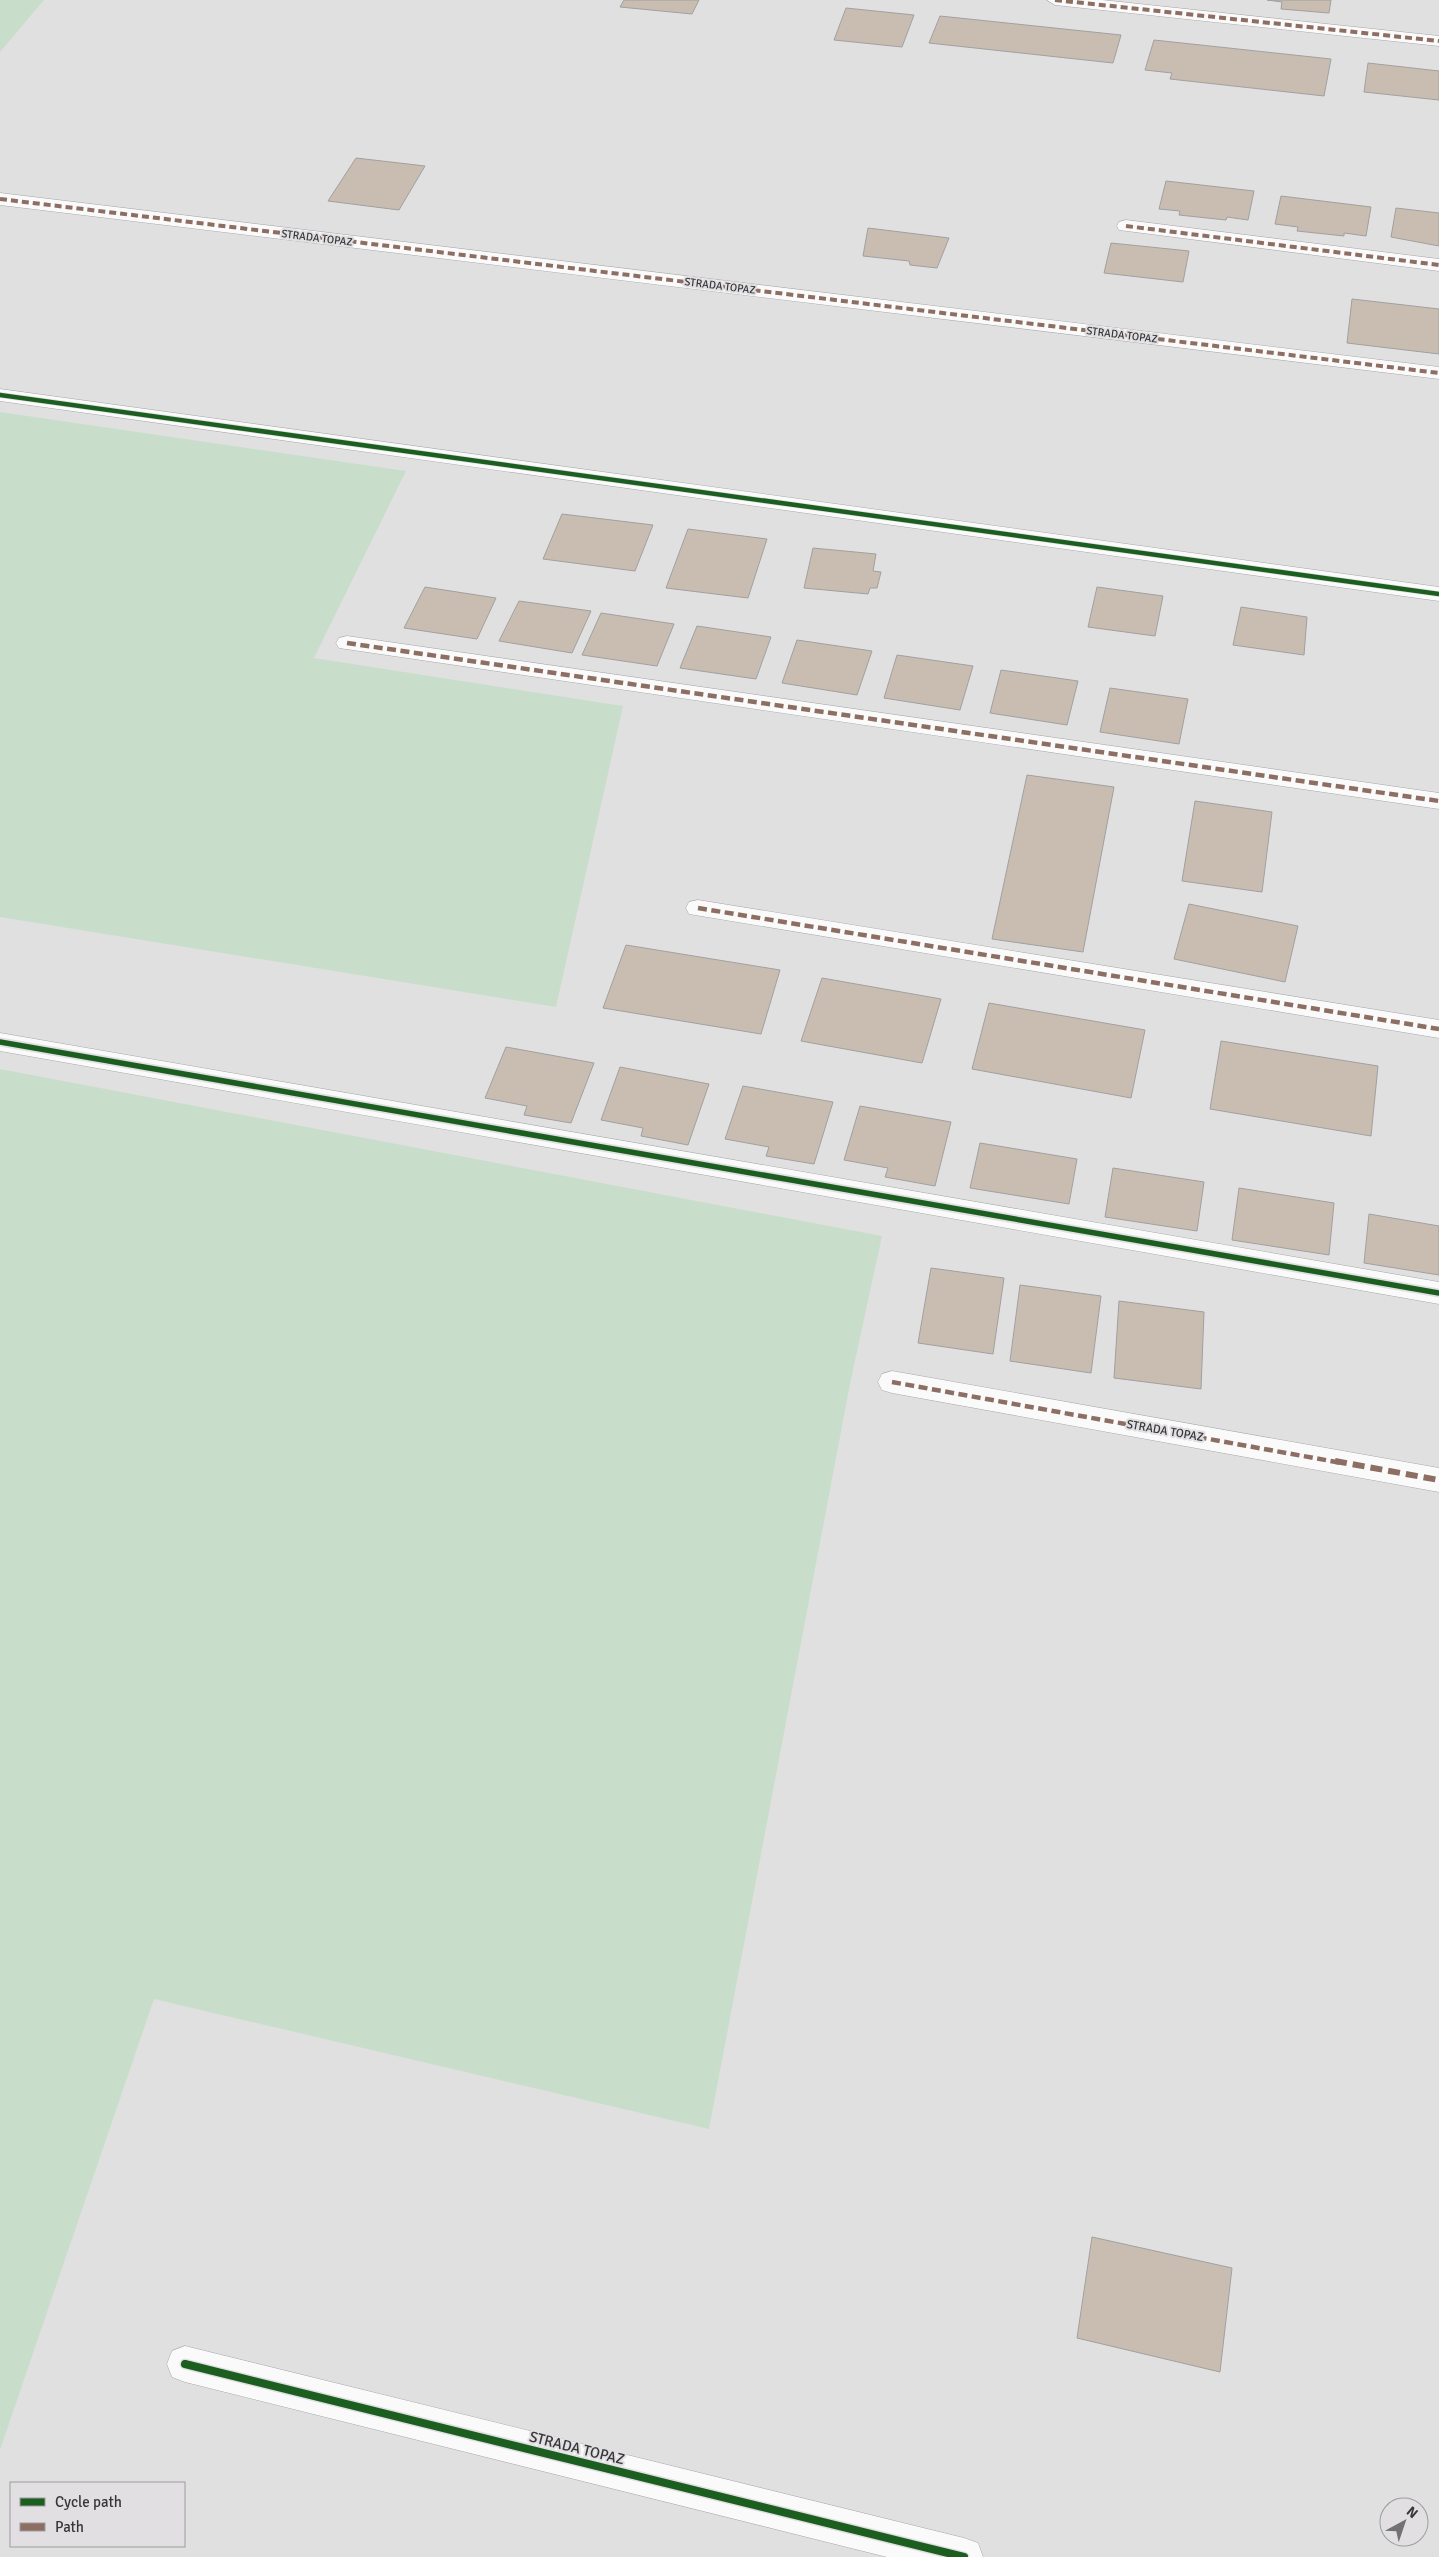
<svg xmlns="http://www.w3.org/2000/svg" width="1439" height="2557" font-family="Signika,sans-serif">
  <style>
    .green { fill: #c8deca }
    .building { fill: #c9bdb2; stroke: #a0a0a0 }
    .lines { fill: none; stroke-linecap: round; stroke-linejoin: round }
    .minor-casing { stroke: #a8a7a8; stroke-width: 1 }
    .minor { fill: #fafafa; fill-rule: evenodd }
    .quiet-far2 { stroke: #8d6e63; stroke-width: 4; stroke-dasharray: 7 4; stroke-linecap: butt }
    .quiet-far1 { stroke: #8d6e63; stroke-width: 4.5; stroke-dasharray: 9 4.5; stroke-linecap: butt }
    .quiet { stroke: #8d6e63; stroke-width: 6; stroke-dasharray: 12 6; stroke-linecap: butt }
    .cycleway-far2-casing { stroke: #e1dfe2; stroke-width: 6 }
    .cycleway-far1-casing { stroke: #e1dfe2; stroke-width: 9 }
    .cycleway-casing { stroke: #e1dfe2; stroke-width: 11 }
    .cycleway-far2 { stroke: #1b5e20; stroke-width: 4.5 }
    .cycleway-far1 { stroke: #1b5e20; stroke-width: 5.5 }
    .cycleway { stroke: #1b5e20; stroke-width: 8 }
    .labels { text-anchor: middle; dominant-baseline: central; stroke-width: 4; stroke-linejoin: round; paint-order: stroke }
    .far-street-label { font-size: 11px; fill: #373738; stroke: #e1dfe2 }
    .street-label { font-size: 12px; fill: #373738; stroke: #e1dfe2 }
    .near-street-label { font-size: 15px; fill: #373738; stroke: #e1dfe2 }
  </style>
  <rect width="100%" height="100%" fill="#e1e0e1"/>
  <!-- green -->
  <g class="green">
    <polygon points="0,0 44,0 0,52"/>
    <polygon points="0,412 406,471 314,658 623,706 556,1007 0,917"/>
    <polygon points="0,1069 882,1236 850,1384 709,2129 154,1999 0,2450"/>
  </g>
  <!-- building -->
  <g class="building">
    <polygon points="624,0 699,0 692,14 620,7"/>
    <polygon points="1267,0 1331,0 1329,13 1281,9 1282,2"/>
    <polygon points="846,8 914,15 902,47 834,40"/>
    <polygon points="940,16 1121,35 1113,63 929,43"/>
    <polygon points="1154,40 1331,59 1324,96 1170,79 1172,73 1145,70"/>
    <polygon points="1368,63 1439,71 1439,100 1364,92"/>
    <polygon points="356,158 425,166 399,210 328,201"/>
    <polygon points="1166,181 1254,191 1248,220 1227,217 1226,220 1179,215 1180,211 1159,209"/>
    <polygon points="1281,196 1371,207 1366,236 1344,233 1344,236 1297,231 1298,227 1275,224"/>
    <polygon points="1396,208 1439,213 1439,246 1391,237"/>
    <polygon points="868,228 949,238 937,268 910,265 909,261 863,256"/>
    <polygon points="1111,243 1189,251 1183,282 1104,273"/>
    <polygon points="1352,299 1439,309 1439,354 1347,343"/>
    <polygon points="562,514 653,525 635,571 543,559"/>
    <polygon points="688,529 767,539 748,598 666,588"/>
    <polygon points="813,548 876,554 873,571 881,572 877,588 870,588 868,594 804,588"/>
    <polygon points="425,587 496,598 477,639 404,628"/>
    <polygon points="1097,587 1163,596 1155,636 1088,627"/>
    <polygon points="519,601 591,611 572,653 499,641"/>
    <polygon points="1241,607 1307,617 1304,655 1233,645"/>
    <polygon points="601,613 674,624 657,666 582,655"/>
    <polygon points="697,626 771,637 756,679 680,668"/>
    <polygon points="797,640 872,651 857,695 782,683"/>
    <polygon points="897,655 973,666 960,710 884,698"/>
    <polygon points="1001,670 1078,681 1067,725 990,713"/>
    <polygon points="1110,688 1188,699 1179,744 1100,732"/>
    <polygon points="1027,775 1114,787 1083,952 992,939"/>
    <polygon points="1195,801 1272,812 1262,892 1182,881"/>
    <polygon points="1189,904 1298,926 1285,982 1174,959"/>
    <polygon points="626,945 780,970 761,1034 603,1008"/>
    <polygon points="822,978 941,999 922,1063 801,1041"/>
    <polygon points="989,1003 1145,1030 1131,1098 972,1069"/>
    <polygon points="1221,1041 1378,1066 1371,1136 1210,1109"/>
    <polygon points="506,1047 594,1063 571,1123 524,1115 527,1106 485,1098"/>
    <polygon points="620,1067 709,1084 688,1145 641,1136 643,1128 601,1120"/>
    <polygon points="743,1086 833,1102 814,1164 766,1156 769,1147 725,1139"/>
    <polygon points="860,1106 951,1122 935,1186 885,1177 888,1168 844,1160"/>
    <polygon points="980,1143 1077,1159 1069,1204 970,1188"/>
    <polygon points="1113,1168 1204,1182 1197,1231 1105,1217"/>
    <polygon points="1239,1188 1334,1203 1329,1255 1232,1240"/>
    <polygon points="1369,1214 1439,1226 1439,1275 1364,1263"/>
    <polygon points="931,1268 1004,1278 993,1354 918,1343"/>
    <polygon points="1020,1285 1101,1296 1091,1373 1010,1361"/>
    <polygon points="1119,1301 1204,1312 1201,1389 1114,1378"/>
    <polygon points="1092,2237 1232,2268 1220,2372 1077,2338"/>
  </g>
  <g class="lines">
    <defs>
      <g id="minor">
        <polygon points="1047,0 1102,0 1439,36 1439,46 1055,5"/>
        <polygon points="0,193 1439,367 1439,379 0,205"/>
        <polygon points="1126,220 1439,259 1439,271 1119,230 1117,226 1119,222"/>
        <polygon points="0,389 1439,587 1439,601 0,401"/>
        <polygon points="347,636 1439,793 1439,809 339,648 336,643 339,638"/>
        <polygon points="698,900 1439,1020 1439,1038 689,914 686,908 689,902"/>
        <polygon points="0,1033 1439,1282 1439,1304 0,1051"/>
        <polygon points="892,1371 1439,1468 1439,1492 892,1393 882,1390 878,1382 882,1374"/>
        <polygon points="185,2346 964,2538 978,2543 983,2557 887,2557 185,2382 172,2377 167,2364 172,2351"/>
      </g>
    </defs>
    <!-- minor casing -->
    <use href="#minor" class="minor-casing"/>
    <!-- minor -->
    <use href="#minor" class="minor"/>
    <!-- quiet-far2 -->
    <g class="quiet-far2">
      <polyline points="1055,0 1439,41"/>
      <polyline points="0,199 1439,373"/>
      <polyline points="1126,226 1439,265"/>
    </g>
    <!-- quiet-far1 -->
    <g class="quiet-far1">
      <polyline points="347,643 1439,801"/>
      <polyline points="698,908 1439,1029"/>
      <polyline points="892,1382 1342,1463"/>
    </g>
    <!-- quiet -->
    <polyline class="quiet" points="1335,1461 1439,1480"/>
    <defs>
      <polyline id="cycleway-far2" points="0,395 1439,594"/>
      <polyline id="cycleway-far1" points="0,1042 1439,1293"/>
      <polyline id="cycleway" points="185,2364 964,2557"/>
    </defs>
    <!-- cycleway-far2 casing -->
    <use href="#cycleway-far2" class="cycleway-far2-casing"/>
    <!-- cycleway-far1 casing -->
    <use href="#cycleway-far1" class="cycleway-far1-casing"/>
    <!-- cycleway casing -->
    <use href="#cycleway" class="cycleway-casing"/>
    <!-- cycleway-far2 -->
    <use href="#cycleway-far2" class="cycleway-far2"/>
    <!-- cycleway-far1 -->
    <use href="#cycleway-far1" class="cycleway-far1"/>
    <!-- cycleway -->
    <use href="#cycleway" class="cycleway"/>
  </g>
  <g class="labels">
    <!-- far-street labels -->
    <g class="far-street-label">
      <text transform="translate(317 238) rotate(7)">STRADA TOPAZ</text>
      <text transform="translate(720 286) rotate(7)">STRADA TOPAZ</text>
      <text transform="translate(1122 335) rotate(7)">STRADA TOPAZ</text>
    </g>
    <!-- street labels -->
    <g class="street-label">
      <text transform="translate(1165 1431) rotate(10)">STRADA TOPAZ</text>
    </g>
    <!-- near-street labels -->
    <g class="near-street-label">
      <text transform="translate(577 2448) rotate(14)">STRADA TOPAZ</text>
    </g>
  </g>
  <!-- legend -->
  <rect x="10" y="2482" width="175" height="65" fill="#e1dfe2" stroke="#9d9c9e"/>
  <rect x="20" y="2498" width="25" height="8" fill="#1b5e20" stroke="#9d9c9e"/>
  <text x="55" y="2507" font-size="15" fill="#373738">Cycle path</text>
  <rect x="20" y="2523" width="25" height="8" fill="#8d6e63" stroke="#9d9c9e"/>
  <text x="55" y="2532" font-size="15" fill="#373738">Path</text>
  <!-- north arrow -->
  <g transform="translate(1404 2522) rotate(40)"><circle r="24" fill="#e1dfe2" stroke="#9d9c9e"/>
  <path d="M0-4L9 19L0 12L-9 19Z" fill="#727273"/>
  <text y="-8" font-size="14" font-weight="bold" text-anchor="middle" fill="#373738">N</text>
  </g>
</svg>
